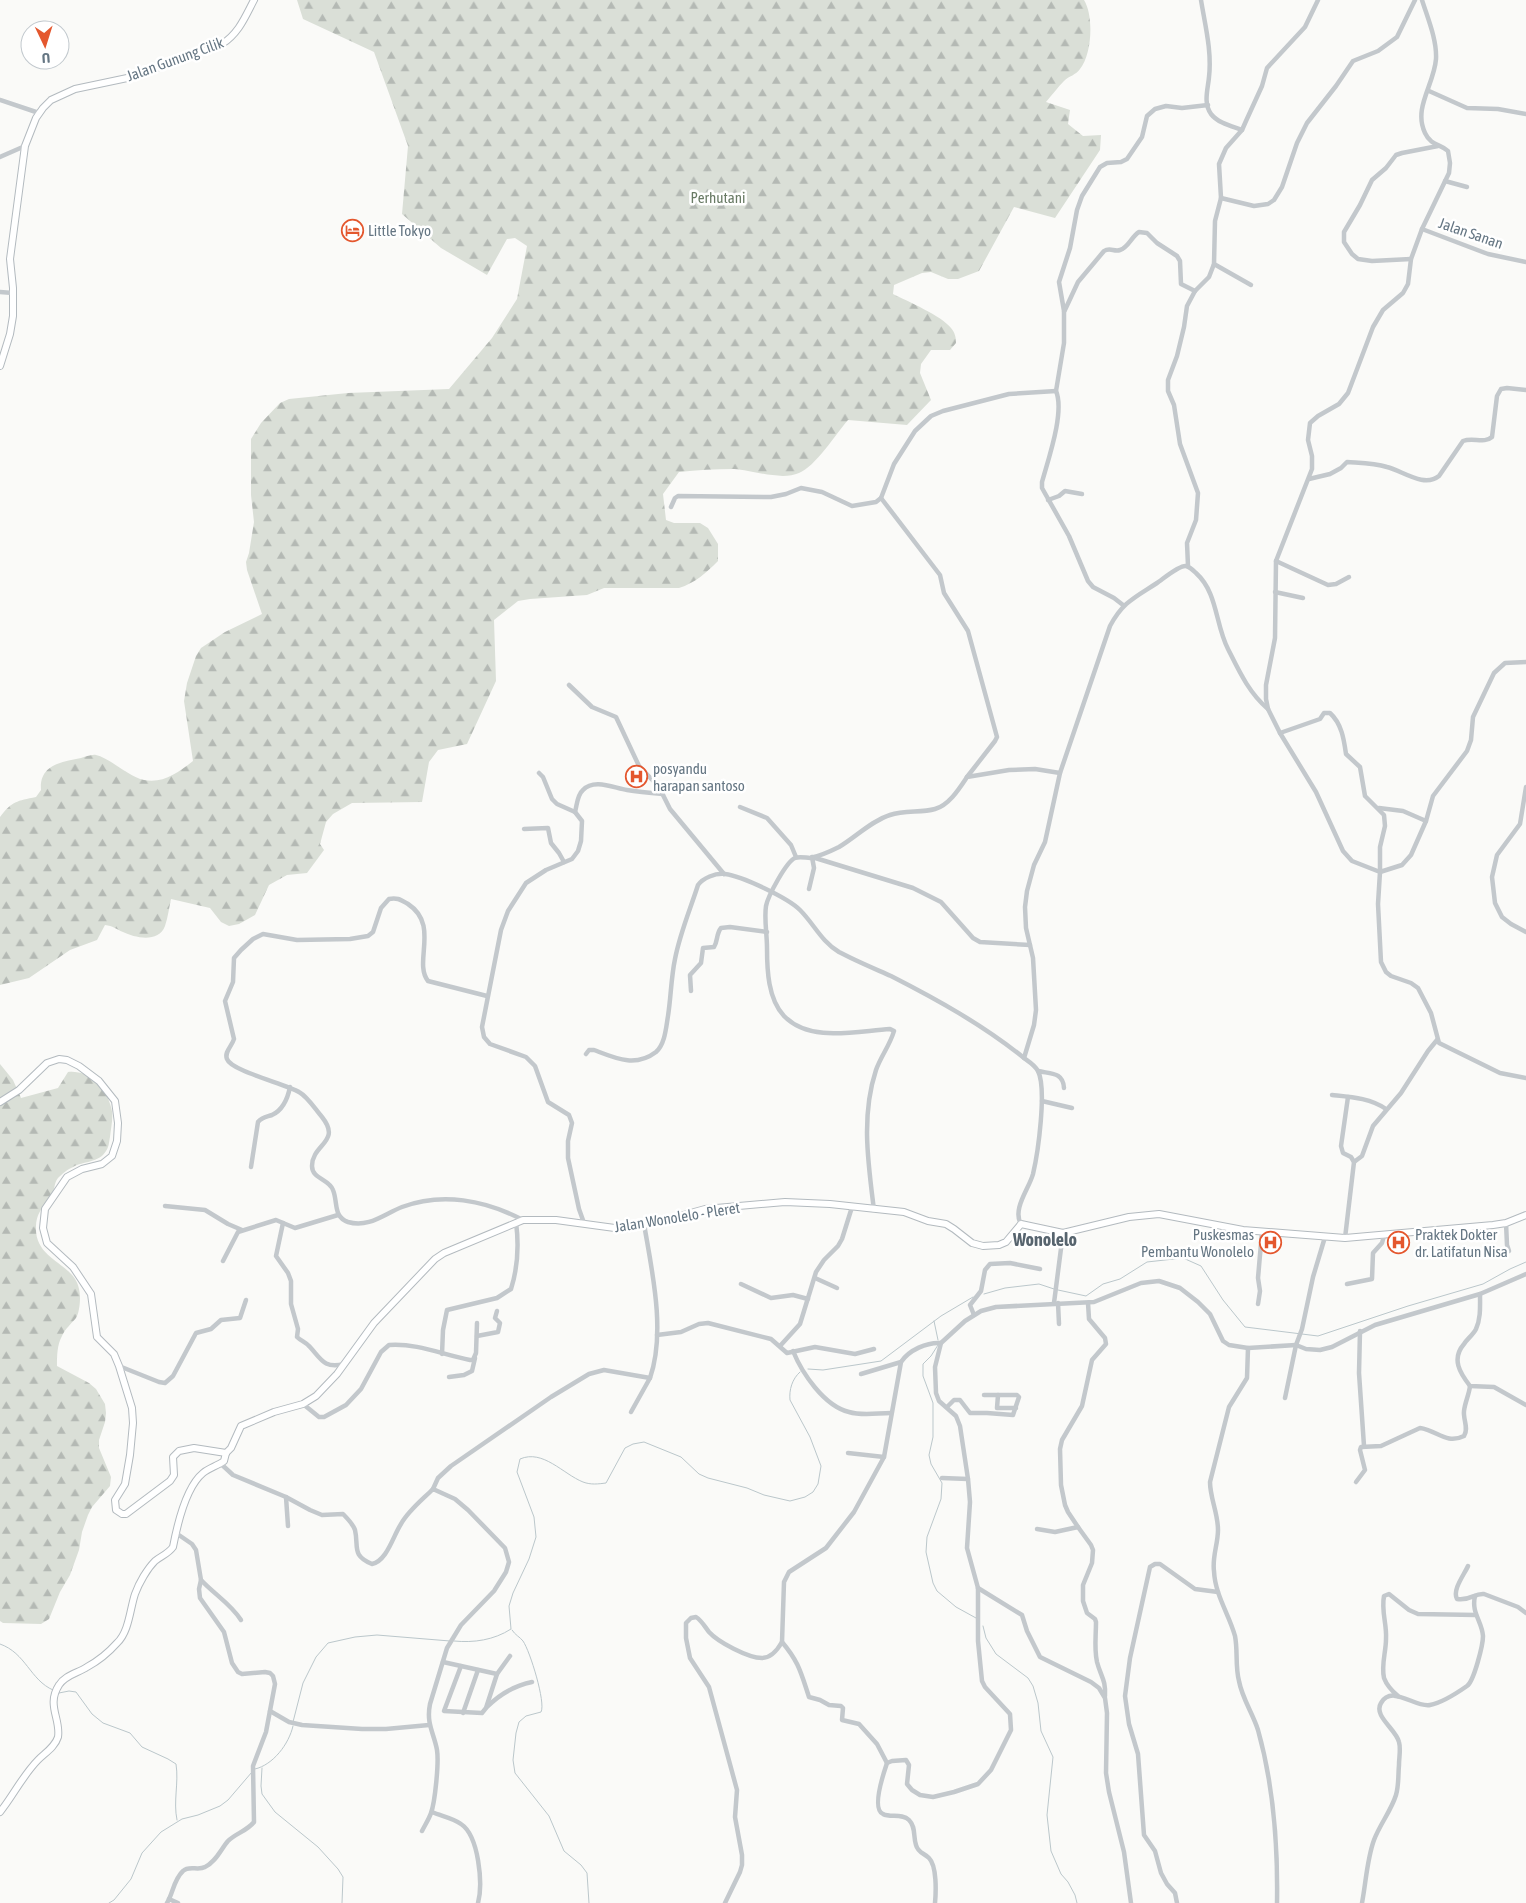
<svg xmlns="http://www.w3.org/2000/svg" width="1526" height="1903" font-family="'Asap Condensed',sans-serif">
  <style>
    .forest { fill: url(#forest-firs) }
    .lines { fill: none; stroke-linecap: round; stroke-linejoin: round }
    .stream { stroke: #bbc7cb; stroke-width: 1 }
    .secondary-casing { stroke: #b3babf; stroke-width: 8 }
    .street { stroke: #c3c8cc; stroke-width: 4.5 }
    .secondary { stroke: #fff; stroke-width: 6 }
    .labels { text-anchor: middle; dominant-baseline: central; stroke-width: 5; stroke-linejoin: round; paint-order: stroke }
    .street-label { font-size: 15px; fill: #657683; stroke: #fff }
    .park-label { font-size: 15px; fill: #687a64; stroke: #fff }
    .poi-label { font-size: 15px; fill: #657683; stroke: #fff; text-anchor: start }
    .quarter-label { font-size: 18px; font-weight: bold; fill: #57646e; stroke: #fff }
  </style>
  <defs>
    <pattern id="forest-firs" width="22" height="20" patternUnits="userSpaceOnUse" patternTransform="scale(1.25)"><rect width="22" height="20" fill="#dadfd7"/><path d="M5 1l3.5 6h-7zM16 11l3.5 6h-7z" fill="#b4b9b4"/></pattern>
  </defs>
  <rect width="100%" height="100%" fill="#fafaf8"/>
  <!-- forest -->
  <g class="forest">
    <path d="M297 0H1084C1094 16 1092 54 1080 69 1076 75 1069 76 1064 81 1058 87 1052 95 1046 102L1070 110 1068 124 1083 136 1101 135 1100 150 1055 218 1014 207 979 271 958 279H948L931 272 922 273 894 285 893 294C907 301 942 316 951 328 955 333 956 337 956 343L950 350H931L921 364 920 373 931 400 907 425 848 420C836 434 815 467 799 473 781 481 752 470 734 469 715 469 697 470 679 472L663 494 666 520 674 523H700L708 528 718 544V561C706 573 695 583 679 588H604L587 595 530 599 518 601 494 620 496 681 467 744 438 750 429 762 422 802 352 803 333 814 326 822 320 844 324 850 307 873 287 875 269 885 255 915 239 924 229 926 221 922 210 908 171 899C169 908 168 917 165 926 159 943 135 938 123 932 116 929 113 926 105 925L97 940 70 950 29 978 0 985V817C12 801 17 801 36 797L41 790C39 765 61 762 81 758 85 757 92 754 96 755 110 758 129 777 144 780 163 784 179 772 193 761L184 701 187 683 196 656 201 648 225 632 262 614 247 570 246 562 249 553 254 522 251 495V439L261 423 280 403 289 399 348 393 449 389 492 338 517 299 527 246 515 238 507 239 487 275 441 248 402 214 408 146 374 52 303 19Z"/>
    <path d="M0 1064 13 1080 21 1098 58 1088 68 1072C89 1070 106 1087 111 1107 114 1116 111 1127 110 1137 109 1142 109 1147 106 1151 99 1163 83 1161 73 1167 68 1169 62 1174 58 1178 55 1182 55 1185 54 1189 49 1203 37 1208 36 1226 34 1261 74 1262 79 1289 81 1296 80 1312 76 1318 71 1324 65 1329 62 1336 57 1345 57 1356 57 1366L89 1383 96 1389 105 1404 106 1413 105 1422 99 1440V1448L111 1477 110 1486 92 1507 88 1515 82 1532 79 1550 70 1575 60 1592 49 1619 41 1624 3 1623 0 1621Z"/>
  </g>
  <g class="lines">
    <!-- stream -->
    <g class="stream">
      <polyline points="1058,1290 1086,1296 1103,1284 1120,1279 1147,1262 1183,1258 1201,1266 1223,1300 1245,1327 1318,1336 1408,1306 1483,1284 1510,1269 1526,1262"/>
      <polyline points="984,1294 1005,1288 1039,1284 1054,1289"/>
      <polyline points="934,1321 938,1340"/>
      <polyline points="938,1345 931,1356 923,1364 923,1376 933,1403 933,1437 929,1455 931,1464 942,1483 941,1499 927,1537 926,1552 933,1583 937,1591 956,1607 976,1618"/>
      <polyline points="808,1369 823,1370 881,1361 941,1316 973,1297"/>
      <polyline points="983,1626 986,1638 996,1654 1028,1678 1033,1686 1038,1703 1041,1731 1053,1757 1047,1815 1051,1851 1061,1874 1068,1882 1075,1895 1077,1903"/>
      <path d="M512 1630C515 1635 520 1637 523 1641 530 1651 546 1703 541 1712L526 1716 519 1722 516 1733 513 1760 515 1773 549 1816 564 1851 581 1865 587 1873 589 1903"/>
      <path d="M454 1641C474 1643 494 1640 511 1629L509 1606 513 1593 529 1559 536 1537 534 1517 517 1472 520 1459C543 1449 563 1474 583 1482 591 1485 598 1484 606 1483L625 1448 633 1444 644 1442 681 1457 699 1474 708 1478 747 1488 764 1495 790 1501 805 1497 813 1492 818 1484 821 1466 810 1437 790 1400C789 1390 792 1379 800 1372"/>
      <path d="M0 1644C26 1653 30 1680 53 1690"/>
      <path d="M59 1693 69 1691 76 1692 92 1714 103 1723 130 1733 142 1747 168 1759 176 1764C179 1783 173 1801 177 1820"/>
      <polyline points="293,1722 303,1683 316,1657 328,1643 355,1637 377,1635 450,1641"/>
      <polyline points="262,1768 261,1786 262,1794 275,1812 318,1847 338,1869 343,1877 342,1903"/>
      <path d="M255 1769C273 1765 289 1744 293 1726"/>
      <polyline points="109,1903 114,1900 131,1879 142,1853 161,1832 182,1819 198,1815 220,1806 228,1800 252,1772"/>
    </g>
    <defs>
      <g id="secondary">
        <path d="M0 366 10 334 13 316V288L10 259 25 146 36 118 43 108 51 100 75 89 132 77 222 44C239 33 245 17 254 0"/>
        <polyline points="0,1102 19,1090 47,1063 59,1059 67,1060 79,1066 99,1081 115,1101 118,1123 117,1141 112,1156 102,1164 82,1169 67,1177 45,1209 43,1228 47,1243 73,1267 91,1294 97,1337 114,1354 119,1366 132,1408 133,1423 130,1455 125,1484 115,1500 116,1510 122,1514 126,1514 170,1481 174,1475 173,1457 179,1451 194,1448 226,1453"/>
        <polyline points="226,1453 231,1448 241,1426 274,1412 303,1404 316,1396 337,1374 374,1323 435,1259 444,1253 523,1220 556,1220 622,1229 658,1222 705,1209 785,1202 830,1204 904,1212 928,1221 946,1224 954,1229 972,1243 983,1246 999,1245 1006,1242 1021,1224 1063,1233 1129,1217 1159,1214 1243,1230 1345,1238 1493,1225 1506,1223 1526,1215"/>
        <path d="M0 1812C13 1796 23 1775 38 1760 45 1753 55 1747 58 1737 61 1719 46 1705 59 1685 65 1675 78 1673 87 1667 98 1661 109 1652 117 1643 129 1632 130 1609 135 1594 139 1583 147 1569 155 1561 161 1556 168 1554 173 1547 177 1526 186 1487 203 1473 209 1468 217 1466 224 1461L226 1453"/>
      </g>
    </defs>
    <!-- secondary casing -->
    <use href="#secondary" class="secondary-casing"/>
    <!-- street -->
    <g class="street">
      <path d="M1201 0C1205 25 1212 51 1209 77 1208 89 1203 103 1211 114 1218 123 1231 126 1242 130"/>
      <path d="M1422 0C1428 19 1437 40 1436 59 1434 85 1413 108 1425 133 1431 146 1441 144 1448 151L1450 163 1449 173 1422 229 1488 254 1526 262"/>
      <polyline points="1429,91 1467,108 1498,109 1526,114"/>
      <polyline points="0,100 39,113"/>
      <polyline points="0,157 25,146"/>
      <polyline points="1445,181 1467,187"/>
      <polyline points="1221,198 1254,206 1268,204 1274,200 1282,187 1297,143 1307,123 1336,86 1353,61 1378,51 1397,37 1415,0"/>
      <polyline points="1422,229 1411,259 1408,284 1403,293 1383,310 1373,327 1348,393 1339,404 1318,416 1310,423 1308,440 1312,456 1312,469 1276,561 1275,638 1266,685 1266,699 1268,709 1280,733 1316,792 1343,851 1352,861 1380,872 1378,904 1381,962 1386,972 1391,976 1411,983 1418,988 1431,1013 1439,1043 1500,1073 1526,1078"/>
      <polyline points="1411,259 1372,261 1358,259 1352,254 1344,242 1344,232 1360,205 1372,180 1386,168 1396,155 1402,153 1438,146"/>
      <polyline points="1214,264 1251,285"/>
      <polyline points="0,292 13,293"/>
      <polyline points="1064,311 1059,282 1070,248 1077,210 1082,196 1100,167 1107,163 1121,162 1127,159 1142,137 1147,116 1155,109 1166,106 1182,108 1208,105"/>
      <path d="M1309 479 1330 474 1341 468 1347 462C1360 463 1374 463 1387 467 1403 471 1424 488 1439 476L1463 441C1473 437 1484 444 1492 437L1497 396 1501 389 1507 388 1526 390"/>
      <polyline points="1048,500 1059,496 1065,491 1082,494"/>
      <polyline points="671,507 675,498 678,496 771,497 786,494 801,488 822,492 852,506 876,502 881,498"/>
      <polyline points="1276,561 1328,585 1336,584 1349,577"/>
      <polyline points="1188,566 1187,543 1196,520 1198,493 1180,444 1174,405 1168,391 1168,380 1177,356 1184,327 1187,306 1195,291 1209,277 1214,264 1215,221 1221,198 1219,164 1226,148 1242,130 1246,121 1262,86 1267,68 1305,27 1318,0"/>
      <polyline points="1275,592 1303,598"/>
      <path d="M1123 605 1114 598 1093 587 1088 581 1069 536 1042 488V482C1048 460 1065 412 1056 391L1064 343V312L1078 282 1104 251C1110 247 1114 252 1120 250 1128 248 1132 236 1139 232L1147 233 1157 243 1177 256 1180 261 1181 284 1195 291"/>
      <polyline points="569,685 592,707 616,717 639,766 659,787 670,809 724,874"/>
      <path d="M1280 733 1320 719 1324 713H1330C1342 724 1344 740 1346 754L1360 767 1365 796 1384 815 1385 826 1380 847V872L1402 865 1411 855 1426 821 1433 796 1467 751 1471 740 1473 717 1494 673 1505 663 1526 662"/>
      <polyline points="539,773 543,777 552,799 557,804 575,812 582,821 581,841 578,851 572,859 546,870 526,883 508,911 501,930 482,1027 484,1037 490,1044 526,1057 535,1066 548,1102 569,1115 572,1123 568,1141 568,1158 579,1209 584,1223"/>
      <polyline points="967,777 995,741 997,737 968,631 944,593 940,575 881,498 894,464 915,431 931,416 943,411 1009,394 1056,391"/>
      <polyline points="1526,787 1520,824 1497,855 1492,877 1495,903 1502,917 1511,924 1526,932"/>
      <polyline points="740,807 767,818 791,845 796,857"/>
      <polyline points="1379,808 1403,811 1426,821"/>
      <path d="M575 812C577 805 577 795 583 790 594 778 614 788 627 790 639 792 651 793 663 794"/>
      <polyline points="524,829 548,828 551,843 559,853 564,862"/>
      <polyline points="809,889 814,868 812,857 913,888 941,902 973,938 980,942 1030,945"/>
      <path d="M691 991 690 975 701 963 703 948 714 947C718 941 716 934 721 928L730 927 767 932"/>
      <path d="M487 996 428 981C413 962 440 925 408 904 401 900 397 897 389 899L381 908 373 932 368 936 350 939 297 940 263 934 253 939 241 950 234 958 233 982 225 1001 234 1039C232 1046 224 1052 227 1059 231 1071 286 1084 299 1092 308 1097 315 1109 322 1117 342 1142 312 1144 312 1166 312 1179 329 1179 333 1190 338 1202 333 1217 348 1222 369 1228 384 1214 402 1207 442 1192 485 1200 523 1220"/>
      <path d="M586 1054 589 1050H594C615 1058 635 1068 656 1052 665 1044 666 1028 668 1016 671 997 671 978 675 959 680 933 690 910 698 885 703 878 715 873 725 874 742 876 788 898 800 910 814 924 821 941 839 952 856 961 873 968 891 976 938 1000 983 1025 1024 1058"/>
      <path d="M1038 1071C1051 1074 1063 1072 1064 1088"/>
      <path d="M1332 1095C1351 1097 1370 1098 1386 1109"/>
      <polyline points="1042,1101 1072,1108"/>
      <polyline points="1354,1162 1362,1156 1373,1126 1401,1093 1428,1051 1437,1040"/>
      <path d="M251 1167 258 1122C262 1117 266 1117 272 1115 283 1110 288 1097 290 1087"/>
      <polyline points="165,1206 205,1210 228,1224 242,1230"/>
      <path d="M874 1210C868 1162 861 1116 876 1070 881 1056 890 1045 894 1031L890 1029C856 1031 810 1043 784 1016 768 999 767 970 767 948 767 934 764 919 766 906 768 896 786 862 795 858 800 856 806 858 810 858 821 856 829 852 839 847 856 837 871 821 890 815 905 810 921 813 935 809 949 805 959 789 967 777L1009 770 1035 769 1060 773"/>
      <path d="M283 1223 276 1256 288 1273 291 1281V1304L298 1329 297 1337C301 1341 306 1342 310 1347 321 1359 324 1369 344 1364"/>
      <polyline points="1506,1223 1507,1245 1509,1251"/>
      <path d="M1021 1224C1012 1209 1029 1189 1033 1174 1038 1153 1047 1089 1038 1071 1035 1065 1028 1061 1024 1058L1034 1025 1036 1010 1033 958 1026 928 1025 907 1027 891 1034 865 1045 842 1060 773 1110 626C1123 602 1134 598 1157 583 1163 579 1179 565 1186 566 1190 567 1193 570 1196 573 1218 593 1215 624 1228 649 1239 671 1249 693 1268 709"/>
      <polyline points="1345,1238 1354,1162 1351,1157 1343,1153 1341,1146 1348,1097"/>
      <polyline points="223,1261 238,1232 276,1220 295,1228 338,1215"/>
      <polyline points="815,1278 837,1288"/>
      <polyline points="741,1284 771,1298 793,1295 808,1299"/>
      <polyline points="1347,1284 1372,1279 1373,1253 1382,1243 1384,1236"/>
      <path d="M1480 1294C1480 1306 1481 1318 1476 1329 1473 1335 1467 1339 1464 1344 1451 1359 1460 1373 1470 1386L1494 1387 1526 1405"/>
      <polyline points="1054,1303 1063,1233"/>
      <polyline points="1058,1303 1059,1324"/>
      <polyline points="1258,1304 1260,1291 1258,1278 1262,1232"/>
      <polyline points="974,1315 970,1305 981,1291 985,1270 990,1264 1010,1263 1040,1269"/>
      <polyline points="1360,1331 1359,1373 1364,1446"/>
      <polyline points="657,1335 681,1332 699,1324 708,1323 771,1339 787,1353 815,1347 855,1354 874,1349"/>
      <polyline points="477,1336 498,1332 500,1323 495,1318 497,1311"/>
      <polyline points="780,1346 800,1324 816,1272 824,1260 838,1246 842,1239 852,1207"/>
      <path d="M1248 1348 1247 1378 1229 1407 1210 1482C1210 1498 1218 1513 1218 1530 1218 1544 1212 1557 1214 1571 1215 1595 1229 1614 1235 1636 1238 1651 1235 1666 1239 1681 1242 1698 1253 1714 1258 1730 1274 1787 1278 1844 1277 1903"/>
      <path d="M793 1351C802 1373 824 1406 849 1412 862 1416 877 1413 891 1413"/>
      <path d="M442 1354 443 1330 447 1310 497 1298 511 1289C518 1267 519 1245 516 1222"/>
      <polyline points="119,1366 159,1382 165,1383 173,1376 196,1333 211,1329 221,1320 240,1318 246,1300"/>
      <polyline points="861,1374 901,1362"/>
      <polyline points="449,1377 464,1375 472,1371 475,1358"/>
      <polyline points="998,1395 997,1408 1016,1408"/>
      <polyline points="1285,1398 1296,1345 1302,1329 1313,1277 1325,1237"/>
      <path d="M303 1404 319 1417H324L346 1405 361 1389 381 1352 389 1345C418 1343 443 1355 470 1360H473L476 1353 477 1323"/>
      <polyline points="947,1407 954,1400 960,1400 970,1413 987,1413 1013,1415 1019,1397 1017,1395 984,1395"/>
      <polyline points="631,1412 650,1378"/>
      <polyline points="848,1453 884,1457"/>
      <path d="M220 1463 233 1475 286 1497 310 1510 322 1515 343 1514C348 1519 353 1524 355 1530 359 1547 351 1555 372 1564 387 1561 393 1536 401 1524 408 1511 422 1500 433 1489L455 1499 468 1510 505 1548 509 1562 506 1572 494 1591 461 1625 447 1648 430 1704C426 1724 434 1733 437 1750 439 1763 435 1802 431 1813 429 1819 425 1825 422 1831"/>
      <polyline points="942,1478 968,1479"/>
      <path d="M1356 1482 1365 1470 1360 1450 1361 1447 1381 1446 1420 1428C1437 1430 1446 1445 1464 1436 1469 1428 1463 1420 1464 1411 1465 1402 1469 1395 1470 1386"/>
      <path d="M433 1489 438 1478 451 1466 551 1397 589 1374 604 1370 650 1378C666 1332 652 1271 644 1224"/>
      <polyline points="286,1497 288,1526"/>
      <polyline points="1078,1527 1068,1512 1065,1505 1061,1485 1060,1449 1062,1440 1082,1406 1092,1360 1106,1344 1105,1338 1089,1319 1088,1303"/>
      <path d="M1037 1529 1055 1532 1078 1527 1091 1545 1093 1550 1092 1563 1083 1585V1601L1087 1613 1095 1619 1096 1622C1096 1636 1094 1649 1097 1662 1101 1677 1106 1680 1105 1696"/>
      <path d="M1468 1566C1464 1575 1452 1590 1457 1599 1471 1601 1474 1593 1484 1594L1518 1607 1526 1613"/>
      <path d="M201 1580C214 1594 231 1604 241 1620"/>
      <polyline points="978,1588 1022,1615 1027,1631 1040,1657 1091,1682 1099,1688 1105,1698 1107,1713 1106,1773 1109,1792 1124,1852 1131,1903"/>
      <path d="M782 1642C799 1662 801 1673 809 1697L820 1700 829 1705 841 1706 843 1708 842 1720 859 1724 877 1744 887 1763"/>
      <polyline points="443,1662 497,1674 510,1656"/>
      <polyline points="461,1666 444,1711 482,1713 486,1708 497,1674"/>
      <path d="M1398 1696C1392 1691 1387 1686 1384 1678 1381 1665 1386 1652 1386 1639 1387 1624 1381 1611 1384 1596L1389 1594 1409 1610 1418 1614 1476 1615"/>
      <path d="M487 1707C500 1694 513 1686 532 1682"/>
      <polyline points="270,1711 289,1722 302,1725 362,1729 386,1729 429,1725"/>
      <polyline points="463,1713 478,1670"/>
      <path d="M432 1812C441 1816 453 1818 461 1824 479 1836 483 1884 478 1903"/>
      <polyline points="169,1899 178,1903"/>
      <path d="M167 1903C173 1893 174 1879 183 1871 189 1865 198 1871 205 1867 216 1862 221 1849 228 1841 236 1833 247 1831 254 1822L253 1766 266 1732 275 1684 273 1676 270 1673 265 1672 242 1674 238 1672 232 1663 224 1632 200 1598 199 1589 201 1580 196 1550 192 1544 176 1533"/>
      <path d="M725 1903 740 1872 742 1865V1855L735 1817 737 1790 709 1687 690 1658 686 1638V1623L691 1618 696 1617C702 1621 705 1627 709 1632 718 1642 748 1658 762 1658 771 1658 778 1649 782 1642L784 1582 789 1572 826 1548 854 1512 884 1457 901 1362C909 1350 927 1342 941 1343"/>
      <path d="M935 1903C936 1892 937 1866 929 1858 924 1853 918 1853 916 1845 913 1836 916 1827 909 1820 902 1813 890 1818 883 1814 871 1809 884 1772 887 1763L892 1761 906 1760 909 1765 907 1784 912 1790 920 1795 933 1797 954 1792 978 1784 991 1770 1011 1730 1010 1714 985 1687 982 1681 978 1641V1588L967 1548 970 1502 968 1479 960 1426 956 1416 939 1401 936 1393 935 1367 941 1343 965 1321 981 1311 996 1307 1094 1302 1141 1283 1159 1281 1180 1288 1198 1302 1210 1314 1223 1341 1229 1345 1248 1348 1296 1345 1306 1349 1320 1350 1332 1347 1375 1325 1480 1294 1526 1274"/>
      <polyline points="1177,1903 1175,1893 1167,1884 1161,1873 1155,1851 1144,1835 1138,1754 1129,1724 1125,1696 1130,1658 1150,1567 1155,1564 1160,1564 1195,1589 1218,1592"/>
      <path d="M1362 1903C1366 1882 1367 1859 1374 1840 1380 1824 1391 1811 1396 1795 1399 1785 1398 1775 1399 1765 1399 1757 1401 1749 1399 1742 1396 1729 1373 1716 1381 1703 1392 1684 1415 1708 1430 1705 1441 1703 1457 1693 1467 1686 1474 1681 1483 1645 1483 1636 1482 1621 1471 1613 1475 1596"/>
    </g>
    <!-- secondary -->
    <use href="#secondary" class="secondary"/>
  </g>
  <!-- icons -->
  <defs>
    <symbol id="hotel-ring" viewBox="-11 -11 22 22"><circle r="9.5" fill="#fff" stroke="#e4572e" stroke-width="1.5"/><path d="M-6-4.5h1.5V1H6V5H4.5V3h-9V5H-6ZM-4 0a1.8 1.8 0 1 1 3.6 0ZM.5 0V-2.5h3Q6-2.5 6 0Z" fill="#e4572e"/></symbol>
    <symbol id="hospital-ring" viewBox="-11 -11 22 22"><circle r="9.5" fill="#fff" stroke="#e4572e" stroke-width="1.5"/><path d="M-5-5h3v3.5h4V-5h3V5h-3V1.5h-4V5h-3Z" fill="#e4572e"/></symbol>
  </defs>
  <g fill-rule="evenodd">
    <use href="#hotel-ring" x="340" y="218" width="25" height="25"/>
    <use href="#hospital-ring" x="624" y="764" width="25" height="25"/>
    <use href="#hospital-ring" x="1258" y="1230" width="25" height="25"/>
    <use href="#hospital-ring" x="1386" y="1230" width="25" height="25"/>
  </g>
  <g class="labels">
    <!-- street labels -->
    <g class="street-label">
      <text transform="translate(175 59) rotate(-20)">Jalan Gunung Cilik</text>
      <text transform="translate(1471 233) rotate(19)">Jalan Sanan</text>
      <text transform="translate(677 1217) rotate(-9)">Jalan Wonolelo - Pleret</text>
    </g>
    <!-- park labels -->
    <g class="park-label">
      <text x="718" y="197">Perhutani</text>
    </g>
    <!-- poi labels -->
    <g class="poi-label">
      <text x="368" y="230">Little Tokyo</text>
      <text x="653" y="768">posyandu<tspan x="653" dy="17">harapan santoso</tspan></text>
      <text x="1254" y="1234" text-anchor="end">Puskesmas<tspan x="1254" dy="17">Pembantu Wonolelo</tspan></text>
      <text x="1415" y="1234">Praktek Dokter<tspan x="1415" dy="17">dr. Latifatun Nisa</tspan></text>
    </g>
    <!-- quarter labels -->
    <g class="quarter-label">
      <text x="1045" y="1239">Wonolelo</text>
    </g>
  </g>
  <!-- north arrow -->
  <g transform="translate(45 45) rotate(176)"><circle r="24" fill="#ffffff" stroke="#c1c8cd"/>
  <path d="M0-4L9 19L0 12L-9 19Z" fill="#e4572e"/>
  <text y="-8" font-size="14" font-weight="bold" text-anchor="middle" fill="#657683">U</text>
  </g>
</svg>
